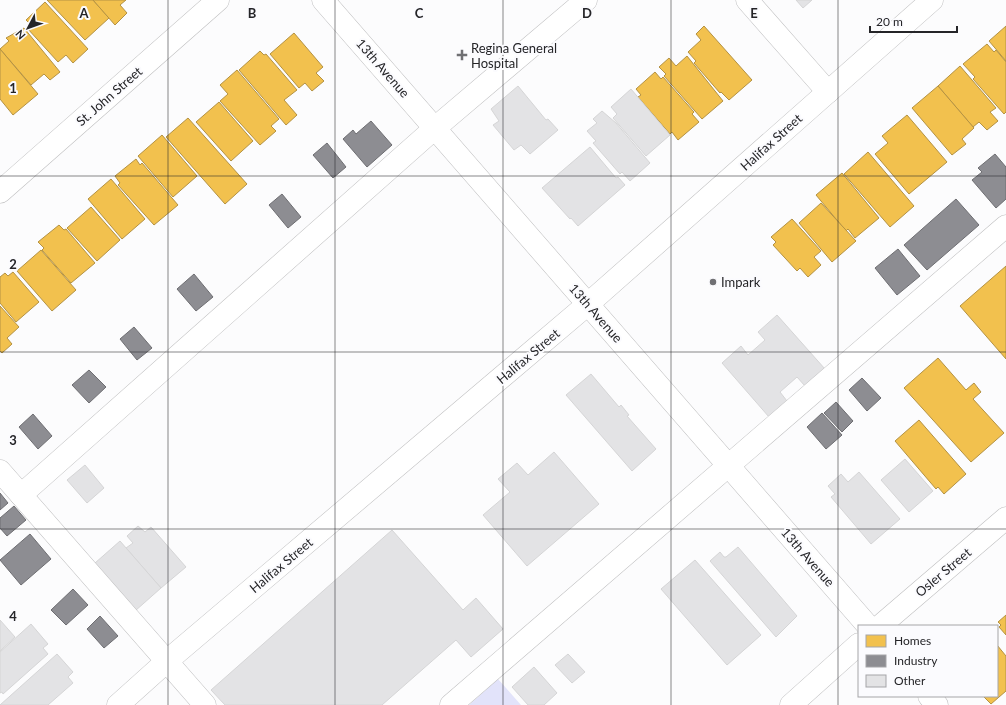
<svg xmlns="http://www.w3.org/2000/svg" width="1006" height="705" font-family="Lato,sans-serif">
  <style>
    .green { fill: #e2e3fa }
    .homes { fill: #f2c14e; stroke: #b49243 }
    .industry { fill: #8d8d92; stroke: #6e6e72 }
    .building { fill: #e3e3e5; stroke: #d5d5d6 }
    .lines { fill: none; stroke-linecap: round; stroke-linejoin: round }
    .minor-casing { stroke: #bebebf; stroke-width: 23 }
    .minor { stroke: #fff; stroke-width: 22 }
    .grid { fill: none; stroke: #252528; stroke-width: 1; stroke-opacity: 0.55 }
    .poi-dot { fill: #707073; stroke: #fbfbfe; stroke-width: 1.5 }
    .labels { text-anchor: middle; dominant-baseline: central; stroke-width: 4; stroke-linejoin: round; paint-order: stroke }
    .poi-label { font-size: 13px; fill: #252528; stroke: #fbfbfe; text-anchor: start }
    .street-label { font-size: 13px; fill: #252528; stroke: #fbfbfe }
    .grid-label { font-size: 13px; text-anchor: middle; font-weight: bold; fill: #252528; stroke: #fbfbfe; stroke-width: 4; stroke-linejoin: round; paint-order: stroke }
  </style>
  <rect width="100%" height="100%" fill="#fcfcfd"/>
  <!-- green -->
  <polygon class="green" points="498,679 521,705 469,705"/>
  <!-- homes -->
  <g class="homes">
    <polygon points="47,0 93,0 109,18 85,40"/>
    <polygon points="93,0 126,0 120,5 127,13 115,25"/>
    <polygon points="45,2 88,49 73,63 66,55 58,62 27,28 31,25 26,20"/>
    <polygon points="704,26 752,80 729,100 721,92 720,93 694,63 696,61 688,52 701,40 696,34"/>
    <polygon points="1006,26 1006,61 989,41"/>
    <polygon points="24,28 60,72 50,80 44,74 31,85 0,49 9,41 6,38"/>
    <polygon points="294,33 323,67 316,73 324,81 312,91 305,83 299,88 270,54"/>
    <polygon points="987,44 994,52 996,50 1006,62 1006,112 1004,114 973,79 975,77 963,64"/>
    <polygon points="0,49 38,94 13,115 0,99"/>
    <polygon points="260,51 264,55 266,54 297,90 284,100 297,115 286,125 239,70"/>
    <polygon points="687,56 723,101 702,119 664,76 666,74 659,67 669,58 676,66"/>
    <polygon points="960,66 996,108 990,112 998,121 987,130 979,122 973,127 938,86"/>
    <polygon points="237,70 279,119 271,126 276,131 260,145 220,101 228,94 220,85"/>
    <polygon points="655,72 661,79 663,77 694,112 692,114 699,122 678,140 672,132 670,134 638,97 641,95 636,89"/>
    <polygon points="938,86 974,128 962,139 966,144 952,155 912,108"/>
    <polygon points="219,102 253,141 231,161 196,122"/>
    <polygon points="907,115 947,162 909,194 875,154 888,143 882,136"/>
    <polygon points="188,118 247,184 225,204 166,137"/>
    <polygon points="162,135 197,176 173,197 138,156"/>
    <polygon points="868,152 914,206 890,227 844,174"/>
    <polygon points="136,159 140,165 142,163 178,205 154,225 118,185 120,183 115,176"/>
    <polygon points="842,173 879,218 855,238 848,229 846,231 816,195"/>
    <polygon points="111,179 145,219 122,239 88,199"/>
    <polygon points="821,203 856,241 832,262 799,223"/>
    <polygon points="91,207 120,240 97,261 67,228"/>
    <polygon points="792,219 821,251 814,257 821,265 808,277 800,268 797,271 773,245 776,242 771,237"/>
    <polygon points="59,225 64,230 66,229 95,263 71,283 42,250 44,248 38,242"/>
    <polygon points="41,250 76,290 52,311 17,271"/>
    <polygon points="1006,266 1006,359 960,306"/>
    <polygon points="13,272 39,302 16,322 0,303 0,277 5,273 8,276"/>
    <polygon points="0,306 19,327 7,338 12,344 2,353 0,351"/>
    <polygon points="938,358 966,390 974,383 981,392 973,399 1004,433 971,462 904,388"/>
    <polygon points="919,420 966,474 944,494 938,487 936,489 895,441"/>
    <polygon points="1006,615 1006,635 999,627 1001,625 998,622"/>
    <polygon points="997,645 1006,656 1006,691 991,704 983,696 997,696"/>
  </g>
  <!-- industry -->
  <g class="industry">
    <polygon points="371,121 392,145 367,167 343,139 353,130 356,134"/>
    <polygon points="327,143 346,167 333,178 313,155"/>
    <polygon points="995,154 1006,167 1006,199 996,208 972,180 982,172 978,168"/>
    <polygon points="282,194 301,217 288,228 269,205"/>
    <polygon points="956,199 979,225 927,270 904,245"/>
    <polygon points="898,249 920,276 897,295 875,268"/>
    <polygon points="194,274 213,297 196,311 177,289"/>
    <polygon points="134,327 152,348 137,360 120,339"/>
    <polygon points="89,370 106,387 89,403 72,385"/>
    <polygon points="862,378 881,398 867,411 849,390"/>
    <polygon points="836,402 853,421 842,432 824,413"/>
    <polygon points="822,413 842,435 826,449 807,427"/>
    <polygon points="33,414 52,436 38,449 19,427"/>
    <polygon points="0,493 8,503 0,510"/>
    <polygon points="14,506 26,520 7,536 0,528 0,518"/>
    <polygon points="30,534 51,559 21,585 0,560"/>
    <polygon points="73,589 88,605 66,625 51,610"/>
    <polygon points="100,616 118,636 104,648 87,629"/>
  </g>
  <!-- building -->
  <g class="building">
    <polygon points="796,0 812,0 803,8"/>
    <polygon points="518,86 546,120 548,119 558,130 530,154 521,145 514,150 493,125 499,121 491,109"/>
    <polygon points="631,89 670,135 646,156 613,118 617,114 611,107"/>
    <polygon points="602,111 616,123 650,163 630,181 622,172 620,174 593,143 596,141 587,131 597,123 593,119"/>
    <polygon points="590,147 616,178 618,177 625,185 578,226 571,218 570,219 542,188"/>
    <polygon points="777,315 825,369 805,386 797,377 780,392 787,401 769,417 722,363 741,346 748,355 765,340 758,332"/>
    <polygon points="591,374 619,407 621,405 629,415 627,416 656,449 632,471 566,395"/>
    <polygon points="554,452 599,504 527,566 483,515 510,492 498,479 517,463 528,475"/>
    <polygon points="905,459 933,491 909,512 881,480"/>
    <polygon points="85,465 104,488 87,503 67,480"/>
    <polygon points="859,472 900,519 871,544 831,497 835,494 828,486 841,474 848,482"/>
    <polygon points="138,526 145,532 151,527 186,567 161,588 126,548 133,543 127,536"/>
    <polygon points="392,530 463,610 476,598 503,629 471,657 456,640 382,705 225,705 211,690"/>
    <polygon points="120,541 161,588 135,611 95,563"/>
    <polygon points="738,547 797,616 776,637 710,561 720,552 724,557 726,557"/>
    <polygon points="695,560 761,635 727,665 661,589"/>
    <polygon points="0,620 15,637 0,651"/>
    <polygon points="31,624 48,644 43,648 48,654 3,694 2,692 0,693 0,652"/>
    <polygon points="57,654 73,672 68,677 73,683 48,705 0,705"/>
    <polygon points="568,654 585,672 572,683 555,665"/>
    <polygon points="534,667 557,693 544,705 528,705 512,687"/>
  </g>
  <g class="lines">
    <defs>
      <g id="minor">
        <polyline points="323,0 868,626"/>
        <polyline points="747,0 828,92"/>
        <polyline points="0,192 218,0"/>
        <polyline points="0,471 205,705"/>
        <polyline points="21,495 435,128 586,0"/>
        <polyline points="880,626 1006,518"/>
        <polyline points="929,696 937,705"/>
        <polyline points="118,705 167,661 588,304 932,0"/>
        <polyline points="451,705 1006,226"/>
        <polyline points="791,705 859,644"/>
      </g>
    </defs>
    <!-- minor casing -->
    <use href="#minor" class="minor-casing"/>
    <!-- minor -->
    <use href="#minor" class="minor"/>
  </g>
  <!-- grid -->
  <path class="grid" d="M168 0V705M335 0V705M503 0V705M671 0V705M838 0V705M0 176H1006M0 352H1006M0 529H1006"/>
  <!-- markers -->
  <g class="poi-dot">
    <path d="M460 49h4v4h4v4h-4v4h-4v-4h-4v-4h4z"/>
    <circle cx="713" cy="282" r="4"/>
  </g>
  <g class="labels">
    <!-- poi labels -->
    <g class="poi-label">
      <text x="471" y="48">Regina General<tspan x="471" dy="15">Hospital</tspan></text>
      <text x="721" y="282">Impark</text>
    </g>
    <!-- street labels -->
    <g class="street-label">
      <text transform="translate(383 68) rotate(49)">13th Avenue</text>
      <text transform="translate(109 96) rotate(-41)">St. John Street</text>
      <text transform="translate(771 142) rotate(-42)">Halifax Street</text>
      <text transform="translate(596 313) rotate(49)">13th Avenue</text>
      <text transform="translate(528 356) rotate(-40)">Halifax Street</text>
      <text transform="translate(808 557) rotate(49)">13th Avenue</text>
      <text transform="translate(281 565) rotate(-40)">Halifax Street</text>
      <text transform="translate(943 572) rotate(-40)">Osler Street</text>
    </g>
  </g>
  <g class="grid-label">
    <text x="84" y="18">A</text>
    <text x="252" y="18">B</text>
    <text x="419" y="18">C</text>
    <text x="587" y="18">D</text>
    <text x="754" y="18">E</text>
    <text x="13" y="93">1</text>
    <text x="13" y="269">2</text>
    <text x="13" y="445">3</text>
    <text x="13" y="621">4</text>
  </g>
  <!-- legend -->
  <rect x="858" y="625" width="140" height="72" fill="#fbfbfe" stroke="#a5a5a8"/>
  <rect x="866" y="635" width="20" height="12" fill="#f2c14e" stroke="#a5a5a8"/>
  <text x="894" y="645" font-size="12" fill="#252528">Homes</text>
  <rect x="866" y="655" width="20" height="12" fill="#8d8d92" stroke="#a5a5a8"/>
  <text x="894" y="665" font-size="12" fill="#252528">Industry</text>
  <rect x="866" y="675" width="20" height="12" fill="#e3e3e5" stroke="#a5a5a8"/>
  <text x="894" y="685" font-size="12" fill="#252528">Other</text>
  <!-- north arrow -->
  <g transform="translate(28 28) rotate(229)" stroke="#fbfbfe" stroke-width="3" paint-order="stroke">
  <path d="M0-3L7 15L0 10L-7 15Z" fill="#252528"/>
  <text y="-6" font-size="11" font-weight="bold" text-anchor="middle" fill="#252528">N</text>
  </g>
  <!-- scale -->
  <path d="M870 26v6h87v-6" fill="none" stroke="#252528" stroke-width="2"/>
  <text x="876" y="26" font-size="12" fill="#252528" stroke="#fbfbfe" stroke-width="3" paint-order="stroke">20 m</text>
</svg>
